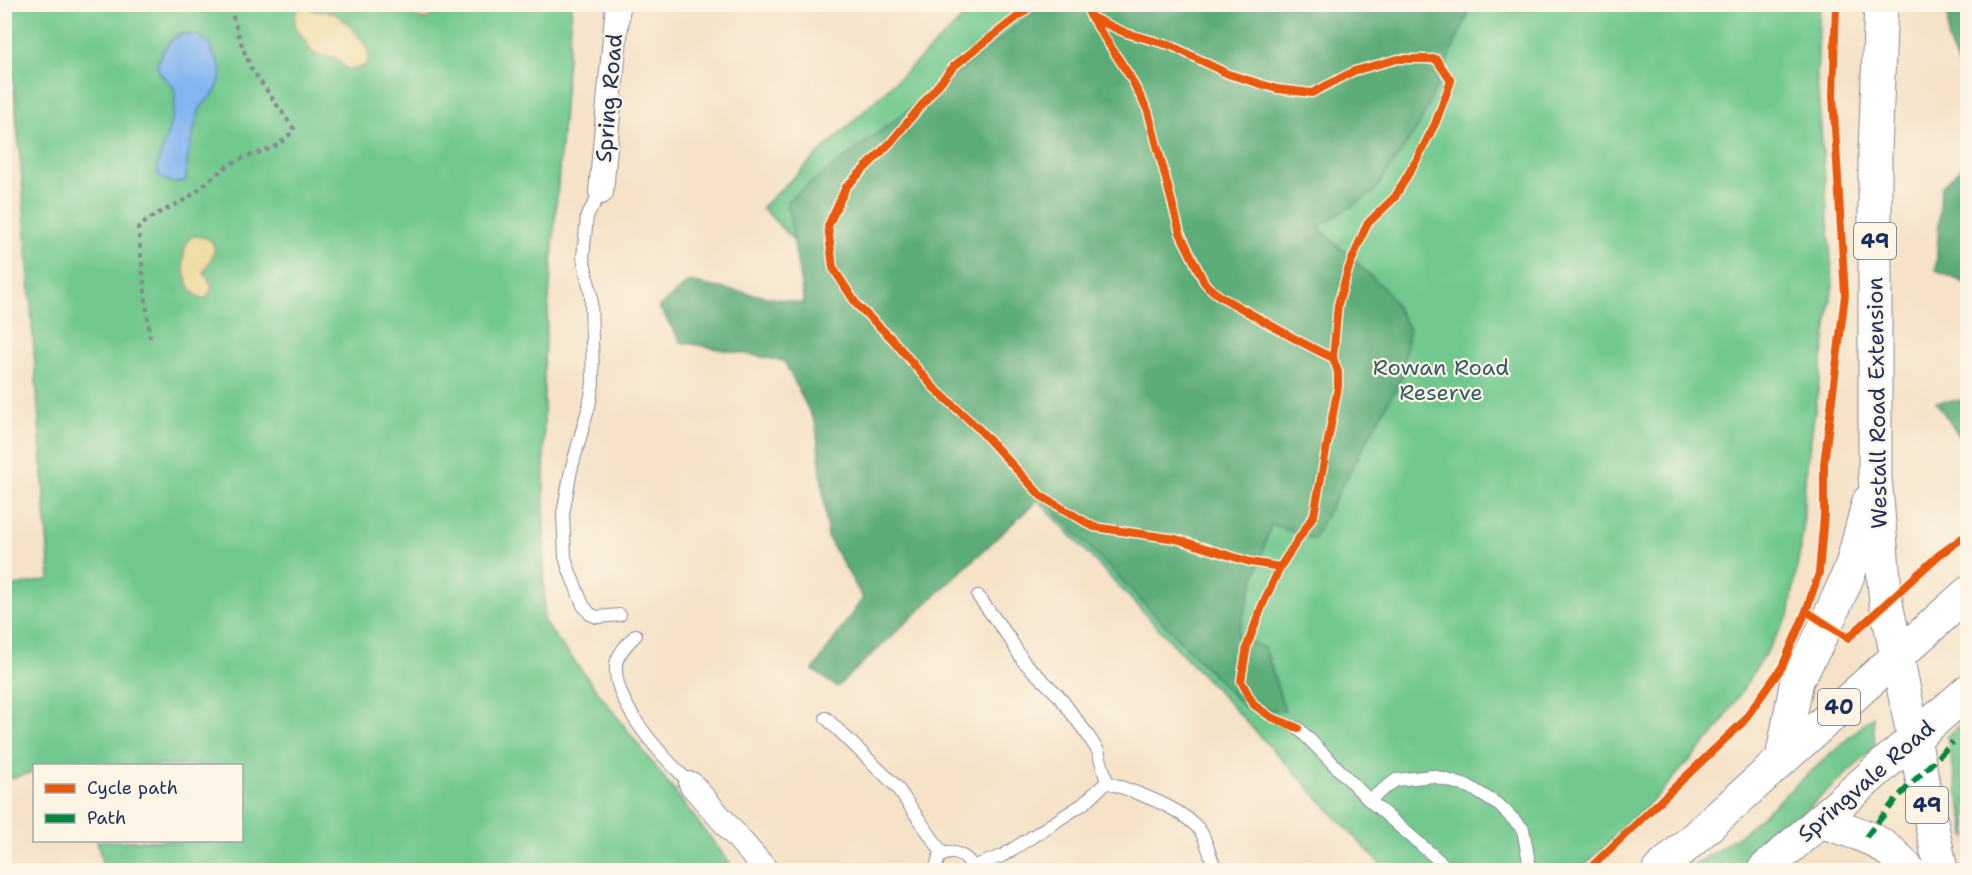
<svg xmlns="http://www.w3.org/2000/svg" width="1972" height="875" font-family="'Shantell Sans',sans-serif">
  <style>
    .green { fill: #70c88d; stroke: #467c76; stroke-width: 1.5 }
    .forest { fill: #5cac78; stroke: #3c6e6b; stroke-width: 1.5 }
    .sand { fill: #eeda9e; stroke: #84847e; stroke-width: 1.5 }
    .water { fill: #83b5f0; stroke: #4f72a7; stroke-width: 1.5 }
    .lines { fill: none; stroke-linecap: round; stroke-linejoin: round }
    .lane-casing { stroke: #888892; stroke-width: 14 }
    .street-casing { stroke: #888892; stroke-width: 26 }
    .highway-casing { stroke: #888892; stroke-width: 35 }
    .path { stroke: #888892; stroke-width: 4; stroke-dasharray: 4.5 4.5; stroke-linecap: butt }
    .lane { stroke: #fff; stroke-width: 12 }
    .street { stroke: #fff; stroke-width: 24 }
    .highway { stroke: #fff; stroke-width: 33 }
    .quiet { stroke: #00873e; stroke-width: 6; stroke-dasharray: 12 6; stroke-linecap: butt }
    .cycleway-casing { stroke: #fcf5e5; stroke-width: 11 }
    .cycleway { stroke: #e8590c; stroke-width: 8 }
    .labels { text-anchor: middle; dominant-baseline: central; stroke-width: 4.5; stroke-linejoin: round; paint-order: stroke }
    .shield { fill: #fcf5e5; stroke: #5e6a86; stroke-width: 1.5 }
    .shield-label { font-size: 21px; font-weight: bold; fill: #1b2f5e }
    .street-label { font-size: 22px; fill: #1b2f5e; stroke: #fcf5e5 }
    .park-label { font-size: 22px; fill: #355d6c; stroke: #fcf5e5 }
  </style>
  <rect width="100%" height="100%" fill="#fcf5e5"/>
  <filter id="ink" filterUnits="userSpaceOnUse"><feTurbulence type="fractalNoise" baseFrequency=".0167" numOctaves="2"/><feDisplacementMap in="SourceGraphic" scale="12" xChannelSelector="R" yChannelSelector="G"/><feConvolveMatrix kernelMatrix="1 2 1 2 8 2 1 2 1" color-interpolation-filters="sRGB"/></filter>
  <filter id="wash" filterUnits="userSpaceOnUse"><feTurbulence type="fractalNoise" baseFrequency=".008" numOctaves="4" result="noise"/><feDisplacementMap in="SourceGraphic" scale="24" xChannelSelector="R" yChannelSelector="G"/><feGaussianBlur stdDeviation="1.35" result="paint"/><feColorMatrix in="noise" values="0 0 0 0 0 0 0 0 0 0 0 0 0 0 0 0 0 1.4 0 .05"/><feComposite in="paint" operator="in"/></filter>
  <g filter="url(#wash)">
    <rect width="100%" height="100%" fill="#f5e2c7"/>
    <!-- green -->
    <g class="green">
      <polygon points="7,5 572,5 544,362 544,622 735,870 104,870 97,841 242,840 242,766 78,766 77,761 59,765 34,766 34,772 5,780 5,588 50,579 22,179"/>
      <polygon points="977,5 1820,5 1817,78 1833,285 1805,480 1803,532 1789,616 1718,729 1651,803 1580,870 1386,870 762,207"/>
      <polygon points="1873,716 1875,744 1866,756 1739,870 1688,870 1745,831"/>
      <polygon points="1967,719 1967,838 1947,737"/>
    </g>
    <!-- forest -->
    <g class="forest">
      <polygon points="1042,5 1472,5 1419,126 1373,193 1318,227 1387,291 1409,329 1402,377 1313,539 1271,524 1237,636 1265,648 1285,711 1245,708 1041,497 837,687 813,670 863,598 828,538 816,425 784,361 681,342 659,307 688,282 804,304 787,201 967,66"/>
      <polygon points="1948,5 1967,5 1967,87 1948,41"/>
      <polygon points="1967,163 1967,284 1936,270 1941,187"/>
      <polygon points="1967,400 1968,400 1967,447 1936,402"/>
    </g>
    <!-- sand -->
    <g class="sand">
      <polygon points="441,4 440,12 425,20 416,17 404,5"/>
      <path d="M302 5C308 6 310 9 315 11 321 13 328 11 334 13 347 20 387 60 359 68 354 70 349 70 345 67 341 65 339 60 335 57 327 57 318 57 312 52 310 51 308 46 307 44 298 32 287 18 302 5Z"/>
      <path d="M193 236C224 237 215 254 204 272L212 286 209 295 203 299C183 294 176 248 193 236Z"/>
    </g>
    <!-- water -->
    <path class="water" d="M180 34 197 35 210 44 212 54 218 61 222 73 216 91 201 107 197 118 187 160 186 179 185 181 174 183 161 178 157 168C161 151 180 104 174 89 170 80 160 77 157 67 159 54 168 41 180 34Z"/>
  </g>
  <g filter="url(#ink)">
    <g class="lines">
      <defs>
        <g id="lane">
          <polyline points="601,192 587,216 583,257 591,295 593,384 589,406 571,470 563,514 565,557 569,570 583,605 590,614 597,617 620,615"/>
          <polyline points="978,596 1010,639 1023,661 1059,696 1087,734 1098,751 1107,782"/>
          <path d="M636 635C628 643 617 654 616 665 613 705 665 759 691 784"/>
          <polyline points="826,718 896,786 943,854"/>
          <polyline points="1298,728 1369,800 1450,870"/>
          <path d="M1107 782C1134 792 1183 807 1201 832 1208 844 1210 859 1217 870"/>
          <polyline points="1369,800 1396,780 1433,776 1470,787 1500,806 1523,829 1529,862 1526,870"/>
          <polyline points="972,867 1002,856 1083,804 1107,782"/>
          <path d="M935 870 939 857C952 848 969 855 973 870"/>
        </g>
        <g id="street">
          <polyline points="601,192 618,4"/>
          <polyline points="691,784 766,870"/>
        </g>
        <g id="highway">
          <polyline points="1881,4 1875,151 1875,477 1886,603 1941,870"/>
          <polyline points="1782,759 1797,680 1816,646 1844,585 1852,565 1869,501"/>
          <path d="M1820 821C1858 834 1882 837 1908 870"/>
          <polyline points="1659,870 1968,593"/>
          <polyline points="1764,870 1968,691"/>
        </g>
      </defs>
      <!-- lane casing -->
      <use href="#lane" class="lane-casing"/>
      <!-- street casing -->
      <use href="#street" class="street-casing"/>
      <!-- highway casing -->
      <use href="#highway" class="highway-casing"/>
      <!-- path -->
      <path class="path" d="M150 338 138 228C152 214 169 209 186 199 203 188 216 172 234 162 258 150 277 153 294 129L251 68 242 46 229 4"/>
      <!-- lane -->
      <use href="#lane" class="lane"/>
      <!-- street -->
      <use href="#street" class="street"/>
      <!-- highway -->
      <use href="#highway" class="highway"/>
      <!-- quiet -->
      <polyline class="quiet" points="1866,837 1897,798 1953,742"/>
      <defs>
        <g id="cycleway">
          <polyline points="1034,4 954,66 891,142 846,187 828,226 833,268 857,305 892,339 933,387 978,428 1041,496 1094,527 1176,539 1250,562 1280,567"/>
          <polyline points="1085,4 1091,17 1126,33 1172,46 1228,74 1277,89 1312,93 1354,71 1398,59 1436,59 1451,81 1435,124 1417,159 1395,197 1367,224 1349,267 1338,304 1333,358 1338,372 1338,387 1314,515 1280,567 1262,606 1247,646 1241,681 1254,705 1271,717 1298,728"/>
          <path d="M1091 17 1129 75 1148 111 1180 233 1204 282C1214 295 1231 302 1246 311 1275 328 1303 344 1333 358"/>
          <polyline points="1806,611 1848,638 1939,555 1968,534"/>
          <polyline points="1588,870 1743,722 1782,667 1806,611 1819,573 1824,515 1824,464 1845,295 1833,96 1836,4"/>
        </g>
      </defs>
      <!-- cycleway casing -->
      <use href="#cycleway" class="cycleway-casing"/>
      <!-- cycleway -->
      <use href="#cycleway" class="cycleway"/>
    </g>
  </g>
  <g class="labels">
    <!-- shield labels -->
    <g class="shield">
      <rect x="1854" y="223" width="42" height="36" rx="4.5"/>
      <rect x="1818" y="689" width="42" height="36" rx="4.5"/>
      <rect x="1906" y="787" width="42" height="36" rx="4.5"/>
    </g>
    <g class="shield-label">
      <text x="1875" y="241">49</text>
      <text x="1839" y="707">40</text>
      <text x="1927" y="805">49</text>
    </g>
    <!-- street labels -->
    <g class="street-label">
      <text transform="translate(609 98) rotate(-85)">Spring Road</text>
      <text transform="translate(1877 403) rotate(-91)">Westall Road Extension</text>
      <text transform="translate(1866 781) rotate(-41)">Springvale Road</text>
    </g>
    <!-- park labels -->
    <g class="park-label">
      <text x="1441" y="367">Rowan Road<tspan x="1441" dy="25">Reserve</tspan></text>
    </g>
  </g>
  <!-- margin -->
  <rect width="1972" height="875" fill="none" stroke="#fcf5e5" stroke-width="24"/>
  <!-- legend -->
  <rect x="33" y="764" width="210" height="78" fill="#fcf5e5" stroke="#a2a6af" stroke-width="1.5"/>
  <rect x="45" y="784" width="30" height="9" fill="#e8590c" stroke="#a2a6af" stroke-width="1.5"/>
  <text x="87" y="794" font-size="18" fill="#1b2f5e">Cycle path</text>
  <rect x="45" y="814" width="30" height="9" fill="#00873e" stroke="#a2a6af" stroke-width="1.5"/>
  <text x="87" y="824" font-size="18" fill="#1b2f5e">Path</text>
</svg>
